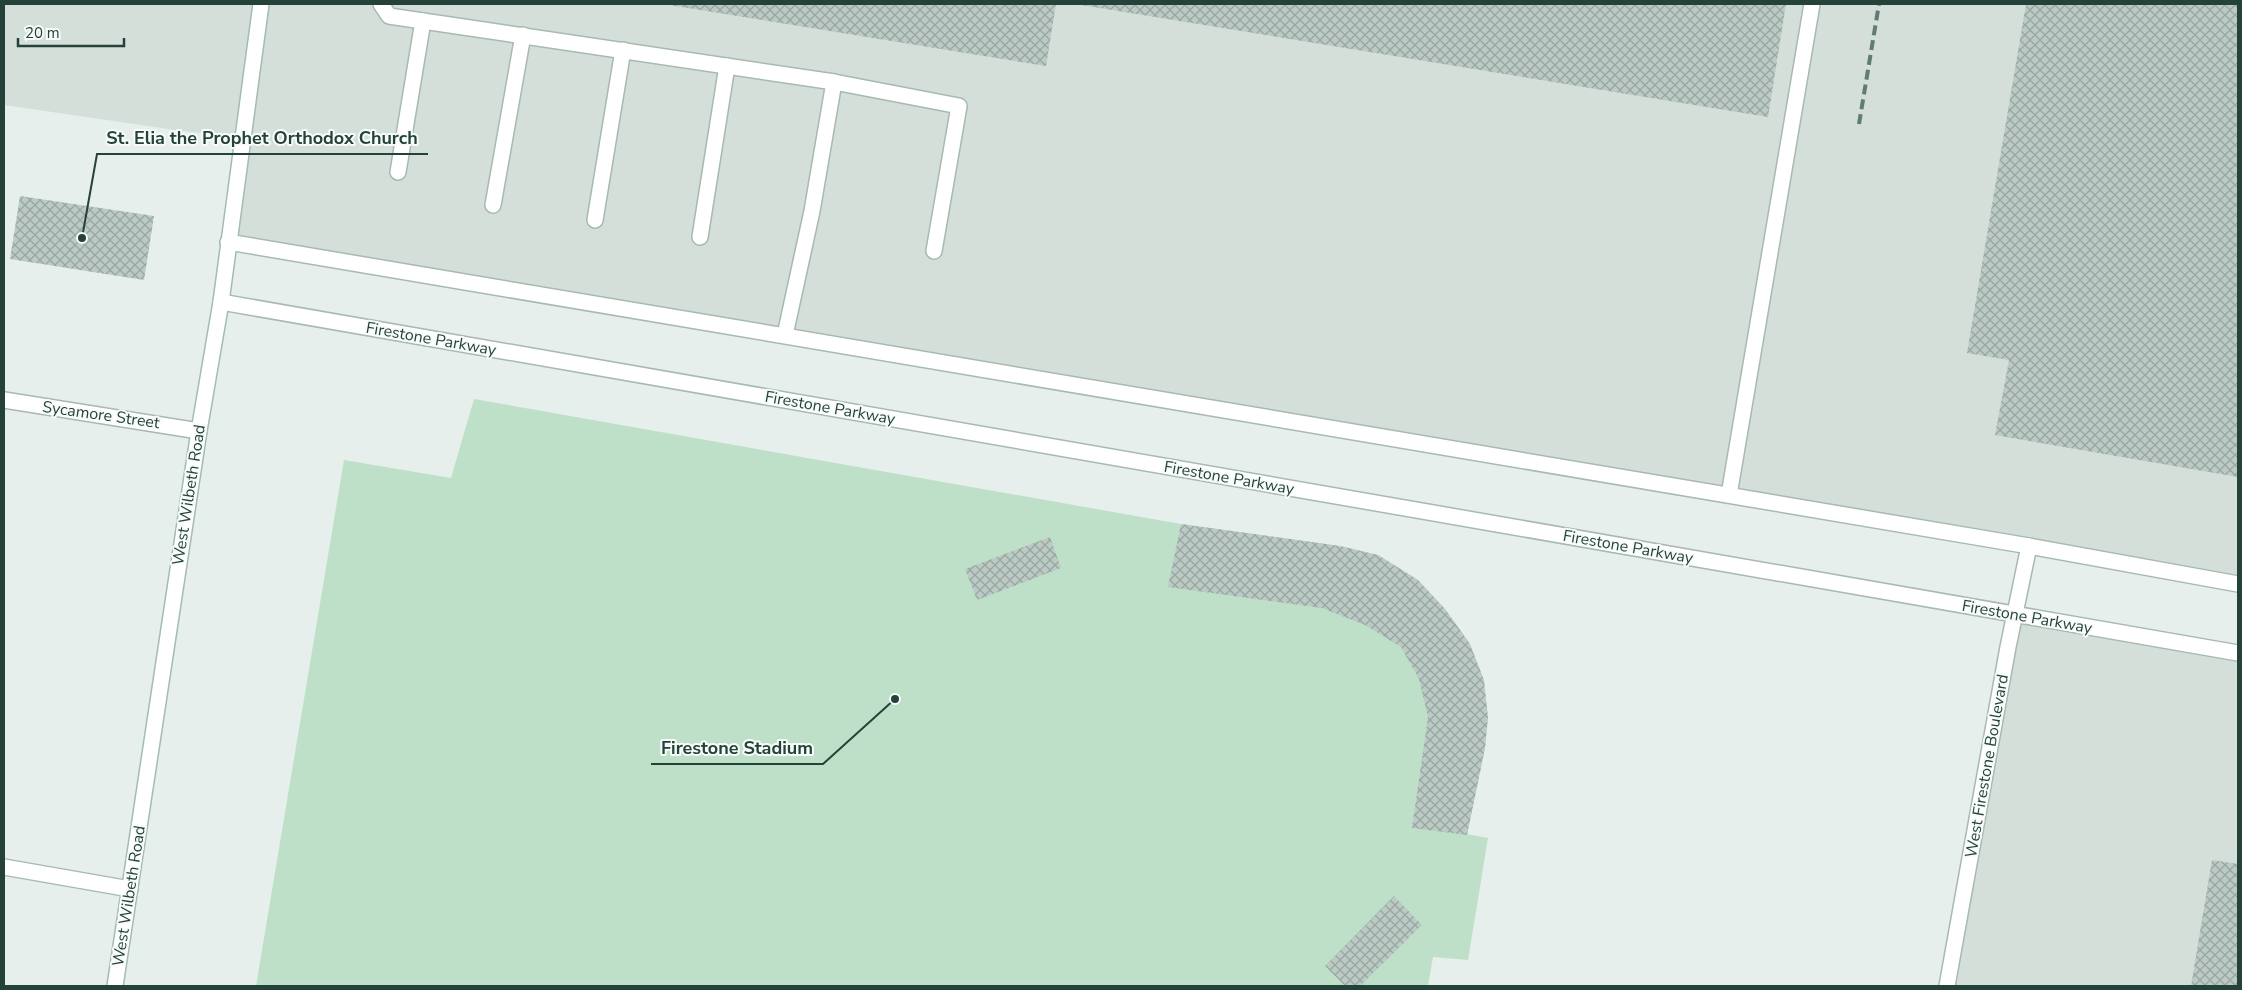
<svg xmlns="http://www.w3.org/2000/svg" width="2242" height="990" font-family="'Nunito Sans',sans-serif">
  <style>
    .built { fill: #d4dfda }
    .pitch { fill: #bfe0c8 }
    .building { fill: url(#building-cross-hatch) }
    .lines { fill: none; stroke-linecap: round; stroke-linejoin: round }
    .service-casing { stroke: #a8b8b2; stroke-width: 18 }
    .minor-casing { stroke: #a8b8b2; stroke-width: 18 }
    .tertiary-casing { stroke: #a8b8b2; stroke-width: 18 }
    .secondary-casing { stroke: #a4bbb3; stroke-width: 18 }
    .service { stroke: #fff; stroke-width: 15 }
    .minor { stroke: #fff; stroke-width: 15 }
    .tertiary { stroke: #fff; stroke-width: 15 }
    .secondary { stroke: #fff; stroke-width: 15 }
    .rail { stroke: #5f7d75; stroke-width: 4; stroke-dasharray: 10 5; stroke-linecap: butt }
    .labels { text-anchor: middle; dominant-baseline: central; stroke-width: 4; stroke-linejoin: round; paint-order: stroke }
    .street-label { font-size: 16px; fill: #24423a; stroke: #f7fbf9 }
    .leader { fill: none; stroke: #24423a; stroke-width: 2 }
    .callout-dot { fill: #24423a; stroke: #f7fbf9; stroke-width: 2 }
    .callout-label { font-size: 18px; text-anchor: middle; font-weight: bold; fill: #24423a; stroke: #f7fbf9; stroke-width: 4; stroke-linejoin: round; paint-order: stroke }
  </style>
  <defs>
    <pattern id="building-cross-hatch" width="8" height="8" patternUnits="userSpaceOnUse" patternTransform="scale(1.25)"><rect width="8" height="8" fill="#bbcac4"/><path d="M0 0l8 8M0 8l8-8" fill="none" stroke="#98a6a0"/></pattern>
  </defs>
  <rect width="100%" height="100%" fill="#e6efeb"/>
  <!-- built -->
  <g class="built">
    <polygon points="4,4 261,4 243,135 189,132 4,105"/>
    <polygon points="265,4 2238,4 2238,584 228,242"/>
    <polygon points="2015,614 2238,653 2238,986 1947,986"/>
  </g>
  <!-- pitch -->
  <polygon class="pitch" points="474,399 1181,524 1340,546 1378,555 1418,580 1445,609 1470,644 1488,717 1485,748 1467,834 1488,838 1468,960 1433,957 1428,986 256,986 344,460 451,478"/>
  <!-- building -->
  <g class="building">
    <polygon points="663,4 1056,4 1046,66"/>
    <polygon points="1075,4 1786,4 1768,117"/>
    <polygon points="2026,4 2238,4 2238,477 1995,435 2009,360 1967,353"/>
    <polygon points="20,196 154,216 144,280 10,259"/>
    <polygon points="1181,524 1340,546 1378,555 1418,580 1445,609 1470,644 1484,680 1488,717 1485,748 1467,835 1412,828 1428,717 1419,679 1401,647 1365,625 1322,608 1168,587"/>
    <polygon points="1050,537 1061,568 977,600 965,569"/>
    <polygon points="2212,860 2238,864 2238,986 2191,986"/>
    <polygon points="1394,896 1422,925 1360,986 1345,986 1325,966"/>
  </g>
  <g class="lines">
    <defs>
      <g id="service">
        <polyline points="381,4 389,16 834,82 812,211 785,335"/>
        <polyline points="834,82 959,106 934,251"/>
        <polyline points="398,172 423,21"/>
        <polyline points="493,205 523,35"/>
        <polyline points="595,220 623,50"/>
        <polyline points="700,237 727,66"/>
        <polyline points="1729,495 1812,4"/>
      </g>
      <g id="minor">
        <polyline points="4,400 199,431"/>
        <polyline points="4,867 130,889"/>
      </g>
      <g id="tertiary">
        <polyline points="228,242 2029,546 2238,584"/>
        <polyline points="221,302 2238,653"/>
        <polyline points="1947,986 2008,647 2029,546"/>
      </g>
      <polyline id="secondary" points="115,986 199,431 221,302 261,4"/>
    </defs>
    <!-- service casing -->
    <use href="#service" class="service-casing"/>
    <!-- minor casing -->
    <use href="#minor" class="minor-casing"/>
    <!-- tertiary casing -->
    <use href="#tertiary" class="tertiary-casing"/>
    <!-- secondary casing -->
    <use href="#secondary" class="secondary-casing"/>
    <!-- service -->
    <use href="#service" class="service"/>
    <!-- minor -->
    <use href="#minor" class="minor"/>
    <!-- tertiary -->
    <use href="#tertiary" class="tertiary"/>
    <!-- secondary -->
    <use href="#secondary" class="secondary"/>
    <!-- rail -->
    <polyline class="rail" points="1859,124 1879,4"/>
  </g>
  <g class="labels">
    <!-- street labels -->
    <g class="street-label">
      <text transform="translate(431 339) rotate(10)">Firestone Parkway</text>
      <text transform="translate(830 408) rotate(10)">Firestone Parkway</text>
      <text transform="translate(101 415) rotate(8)">Sycamore Street</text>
      <text transform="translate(1229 478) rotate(10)">Firestone Parkway</text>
      <text transform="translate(189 495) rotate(-81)">West Wilbeth Road</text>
      <text transform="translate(1628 547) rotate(10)">Firestone Parkway</text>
      <text transform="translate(2027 617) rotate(10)">Firestone Parkway</text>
      <text transform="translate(1987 766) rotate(-80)">West Firestone Boulevard</text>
      <text transform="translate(129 896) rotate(-81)">West Wilbeth Road</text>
    </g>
  </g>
  <!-- callouts -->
  <path class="leader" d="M82 238L97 154H428M895 699L823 764H651"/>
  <g class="callout-dot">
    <circle cx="82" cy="238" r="5"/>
    <circle cx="895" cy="699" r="5"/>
  </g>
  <g class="callout-label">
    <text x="262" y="144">St. Elia the Prophet Orthodox Church</text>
    <text x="737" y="754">Firestone Stadium</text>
  </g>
  <!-- border -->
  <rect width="2242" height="990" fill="none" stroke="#24423a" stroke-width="10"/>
  <!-- scale -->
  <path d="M18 38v8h106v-8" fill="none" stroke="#24423a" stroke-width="2.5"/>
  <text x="25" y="38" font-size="15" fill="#24423a" stroke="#f7fbf9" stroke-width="4" paint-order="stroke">20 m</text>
</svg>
